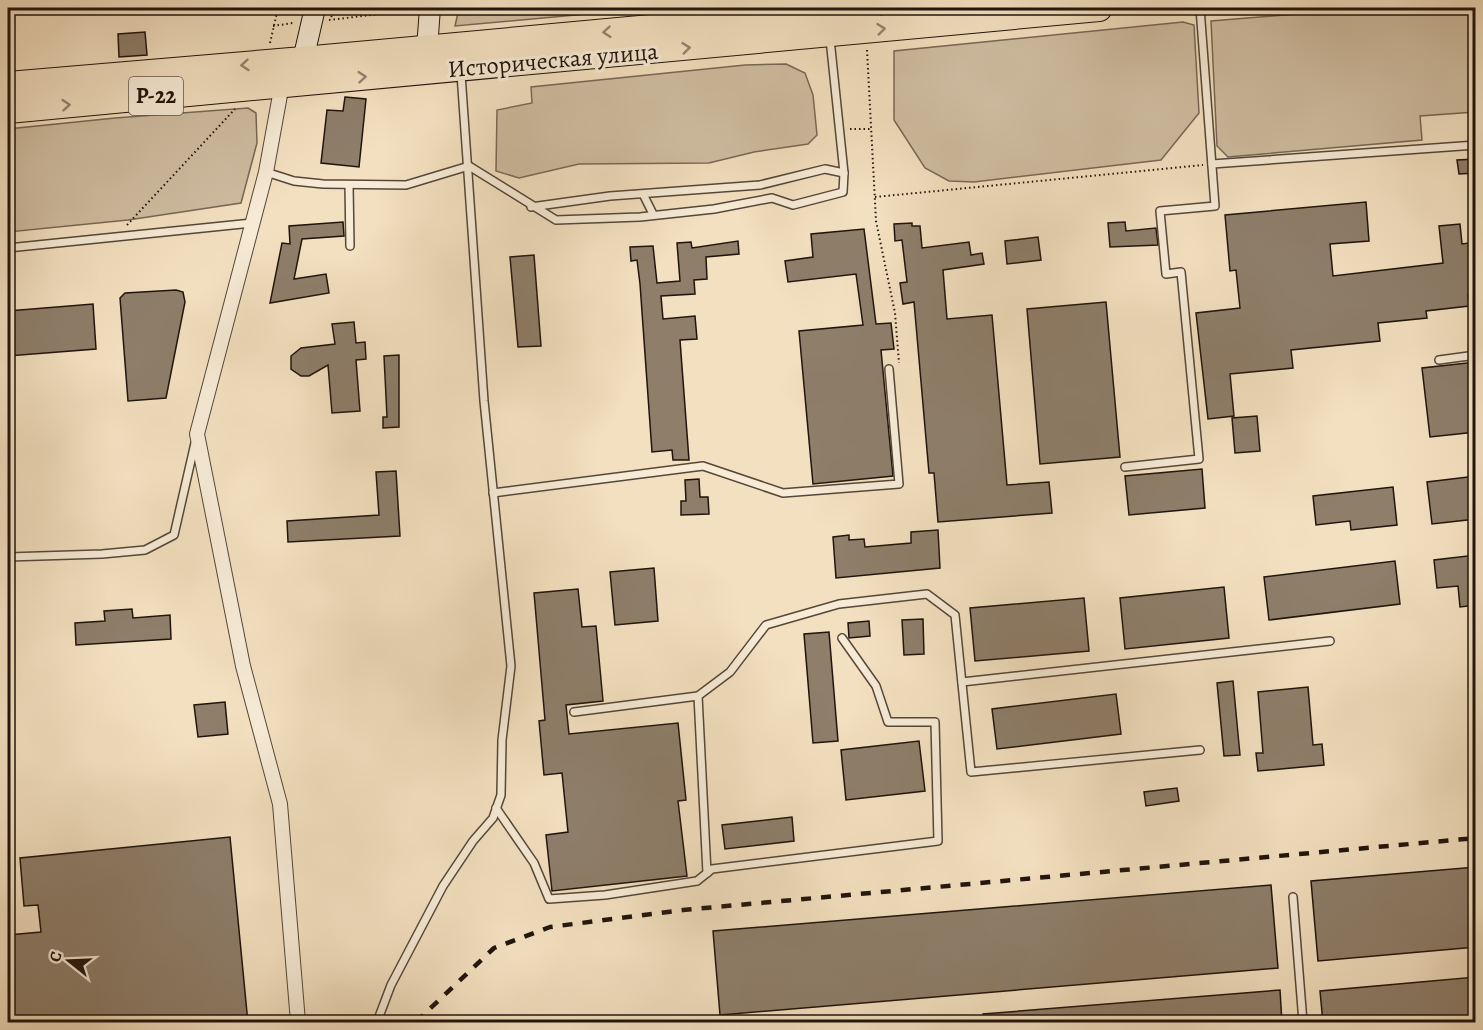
<svg xmlns="http://www.w3.org/2000/svg" width="1483" height="1030" font-family="Alegreya,serif">
  <style>
    .green { fill: #cfbda1; stroke: #786856; stroke-width: 1.5 }
    .building { fill: #8e7e6a; stroke: #20140c; stroke-width: 1.5 }
    .lines { fill: none; stroke-linecap: round; stroke-linejoin: round }
    .lane-casing { stroke: #554739; stroke-width: 10 }
    .street-casing { stroke: #554739; stroke-width: 16 }
    .secondary-casing { stroke: #20140c; stroke-width: 22 }
    .highway-casing { stroke: #20140c; stroke-width: 28 }
    .path { stroke: #20140c; stroke-width: 2; stroke-dasharray: 1.5 3; stroke-linecap: butt }
    .lane { stroke: #f7ebd6; stroke-width: 7 }
    .street { stroke: #f7ebd6; stroke-width: 14 }
    .secondary { stroke: #f7ebd6; stroke-width: 20 }
    .highway { stroke: #f3e0c0; stroke-width: 26 }
    .rail { stroke: #20140c; stroke-width: 4.5; stroke-dasharray: 10 10; stroke-linecap: butt }
    .oneway { stroke: #94846f }
    .labels { text-anchor: middle; dominant-baseline: central; stroke-width: 6; stroke-linejoin: round; paint-order: stroke }
    .shield { fill: #f7ebd6; stroke: #605449; stroke-width: 1.5 }
    .shield-label { font-size: 22px; font-weight: bold; fill: #20140c }
    .street-label { font-size: 24px; fill: #20140c; stroke: #f7ebd6 }
  </style>
  <rect width="100%" height="100%" fill="#f3e0c0"/>
  <filter id="stains"><feTurbulence type="fractalNoise" baseFrequency=".00333" numOctaves="4"/><feColorMatrix values="0 0 0 0 .2 0 0 0 0 .09 0 0 0 0 .02 0 0 0 .5 -.17"/></filter>
  <radialGradient id="worn" r=".72"><stop offset=".6" stop-color="#630" stop-opacity="0"/><stop offset="1" stop-color="#630" stop-opacity=".3"/></radialGradient>
  <!-- green -->
  <g class="green">
    <polygon points="459,8 652,8 455,26"/>
    <polygon points="1369,8 1475,8 1475,112 1420,116 1422,140 1228,157 1217,146 1211,21"/>
    <polygon points="1183,22 1194,25 1199,113 1161,160 974,182 949,181 925,168 894,120 894,51"/>
    <polygon points="786,64 805,73 813,95 817,135 808,144 754,152 709,163 579,164 519,178 496,171 497,110 532,103 531,87 745,65"/>
    <polygon points="248,108 256,113 257,143 241,203 128,220 8,232 8,129 115,118"/>
  </g>
  <!-- building -->
  <g class="building">
    <polygon points="145,32 147,55 119,57 118,34"/>
    <polygon points="345,97 366,99 359,167 321,163 327,110 343,111"/>
    <polygon points="1476,159 1476,173 1459,174 1457,160"/>
    <polygon points="1366,202 1369,241 1330,244 1333,276 1443,263 1439,226 1460,224 1462,244 1476,242 1476,294 1468,295 1469,306 1426,311 1427,318 1378,323 1380,341 1291,350 1293,368 1230,374 1234,416 1208,419 1196,313 1240,308 1236,270 1230,271 1225,215"/>
    <polygon points="343,222 344,236 302,239 294,279 326,274 329,293 270,303 282,243 290,244 289,226"/>
    <polygon points="1125,222 1126,231 1156,228 1158,245 1110,247 1108,223"/>
    <polygon points="912,223 912,226 920,226 922,248 969,242 971,255 982,253 984,264 943,270 947,319 992,315 1007,485 1049,482 1052,513 938,522 934,473 929,473 914,302 903,304 900,283 907,282 902,240 895,241 894,224"/>
    <polygon points="864,229 876,324 891,323 894,349 881,350 893,476 813,484 799,331 863,325 856,274 788,282 785,261 813,257 811,234"/>
    <polygon points="1038,237 1041,260 1007,264 1005,241"/>
    <polygon points="738,241 739,254 706,257 707,279 694,280 695,294 661,296 663,319 695,316 697,339 680,340 689,460 673,460 672,450 652,452 640,284 637,260 631,261 630,247 653,246 657,283 680,281 677,243 691,242 692,248"/>
    <polygon points="534,255 541,346 518,347 510,257"/>
    <polygon points="176,290 183,292 185,302 166,398 128,401 120,298 125,293"/>
    <polygon points="1106,302 1120,457 1040,464 1027,309"/>
    <polygon points="93,304 96,349 8,356 8,311"/>
    <polygon points="354,322 356,343 365,342 366,359 356,360 360,411 332,413 328,365 309,376 301,376 291,369 291,356 301,348 335,344 332,324"/>
    <polygon points="399,355 399,427 383,428 383,417 387,417 384,356"/>
    <polygon points="1476,362 1476,432 1430,437 1422,368"/>
    <polygon points="1257,416 1260,451 1235,453 1232,418"/>
    <polygon points="1202,469 1205,508 1129,515 1125,476"/>
    <polygon points="396,471 400,536 288,542 287,521 379,515 376,472"/>
    <polygon points="1476,476 1476,519 1432,524 1427,482"/>
    <polygon points="699,479 700,497 708,497 709,514 681,515 681,501 686,501 685,480"/>
    <polygon points="1393,487 1397,525 1351,530 1350,521 1316,525 1313,496"/>
    <polygon points="938,530 940,568 836,578 833,537 849,535 849,540 864,539 865,547 911,543 911,532"/>
    <polygon points="1476,555 1476,605 1460,607 1458,586 1437,588 1434,560"/>
    <polygon points="1395,561 1400,604 1269,620 1264,577"/>
    <polygon points="654,568 658,621 615,625 610,572"/>
    <polygon points="1224,587 1229,638 1125,649 1120,598"/>
    <polygon points="578,589 582,627 596,626 603,701 566,705 569,734 678,723 686,800 678,801 687,876 552,891 546,835 568,832 562,773 544,775 539,721 545,720 534,593"/>
    <polygon points="1084,598 1089,651 975,661 970,608"/>
    <polygon points="132,609 133,618 170,615 171,639 76,645 75,623 105,621 104,611"/>
    <polygon points="923,619 924,654 904,655 902,620"/>
    <polygon points="869,621 870,636 849,638 848,623"/>
    <polygon points="829,632 838,741 813,743 804,634"/>
    <polygon points="1233,681 1240,755 1224,756 1217,683"/>
    <polygon points="1308,687 1313,745 1322,744 1324,765 1258,771 1256,753 1263,753 1258,692"/>
    <polygon points="1116,694 1121,734 997,749 992,709"/>
    <polygon points="225,702 228,734 198,737 194,705"/>
    <polygon points="919,741 925,791 846,800 841,750"/>
    <polygon points="1177,788 1179,801 1146,806 1144,792"/>
    <polygon points="792,817 794,841 725,849 722,825"/>
    <polygon points="230,837 248,1023 8,1023 8,935 41,932 38,905 24,906 20,858"/>
    <polygon points="1476,867 1476,947 1318,961 1311,881"/>
    <polygon points="1271,885 1278,968 720,1015 713,931"/>
    <polygon points="1476,977 1476,1023 1323,1023 1320,991"/>
    <polygon points="1280,990 1282,1023 983,1023 983,1014"/>
  </g>
  <g class="lines">
    <defs>
      <g id="lane">
        <polyline points="830,39 844,173"/>
        <polyline points="1212,164 1476,145"/>
        <polyline points="266,172 294,181 323,184 406,185 469,166 556,220 640,217 714,209 772,198 793,205 843,192 844,173 825,169 760,185 610,196 531,207"/>
        <polyline points="349,185 350,246"/>
        <polyline points="644,196 653,214"/>
        <polyline points="8,248 252,223"/>
        <polyline points="1439,360 1476,355"/>
        <polyline points="1125,467 1199,459 1181,272 1166,274 1160,211 1215,206 1200,8"/>
        <polyline points="493,493 703,466 783,493 899,484 889,369"/>
        <polyline points="8,557 102,554 145,550 174,535 195,443"/>
        <polyline points="962,682 1330,641"/>
        <polyline points="698,696 730,672 766,625 839,604 927,594 955,615 971,772 1200,750"/>
        <polyline points="574,712 698,696 707,873"/>
        <polyline points="496,808 534,863 549,899 605,895 697,881 712,869 938,841 935,722 888,722 876,686 842,638"/>
        <polyline points="1293,897 1303,1022"/>
        <polyline points="377,1022 391,985 443,886 473,841 493,818 501,795 502,740 511,666 484,401 461,74"/>
      </g>
      <polyline id="street" points="282,84 266,172 197,434 243,666 280,804 298,1022"/>
      <g id="secondary">
        <polyline points="426,62 430,8"/>
        <polyline points="304,72 303,60 315,8"/>
      </g>
      <g id="highway">
        <polyline points="8,85 303,60 869,8"/>
        <path d="M8 110C371 76 735 43 1099 8"/>
      </g>
    </defs>
    <!-- lane casing -->
    <use href="#lane" class="lane-casing"/>
    <!-- street casing -->
    <use href="#street" class="street-casing"/>
    <!-- secondary casing -->
    <use href="#secondary" class="secondary-casing"/>
    <!-- highway casing -->
    <use href="#highway" class="highway-casing"/>
    <!-- path -->
    <g class="path">
      <polyline points="331,17 338,8"/>
      <polyline points="329,20 413,10"/>
      <polyline points="273,26 293,23"/>
      <polyline points="270,43 278,8"/>
      <polyline points="867,50 876,221 895,313 899,363"/>
      <polyline points="850,129 871,129"/>
      <polyline points="875,197 1203,165"/>
      <polyline points="127,225 235,109"/>
    </g>
    <!-- lane -->
    <use href="#lane" class="lane"/>
    <!-- street -->
    <use href="#street" class="street"/>
    <!-- secondary -->
    <use href="#secondary" class="secondary"/>
    <!-- highway -->
    <use href="#highway" class="highway"/>
    <!-- rail -->
    <polyline class="rail" points="416,1022 494,948 550,927 683,910 1476,838"/>
  </g>
  <!-- one-way arrows -->
  <defs><path id="oneway-chevron" d="M-2-3.5L2.5 0L-2 3.5" fill="none" stroke-width="1.6" stroke-linecap="round" stroke-linejoin="round" transform="scale(1.5)"/></defs>
  <g class="oneway">
    <use href="#oneway-chevron" transform="translate(881 29) rotate(-6)"/>
    <use href="#oneway-chevron" transform="translate(607 32) rotate(175)"/>
    <use href="#oneway-chevron" transform="translate(686 48) rotate(-6)"/>
    <use href="#oneway-chevron" transform="translate(245 65) rotate(175)"/>
    <use href="#oneway-chevron" transform="translate(362 77) rotate(-5)"/>
    <use href="#oneway-chevron" transform="translate(66 105) rotate(-5)"/>
  </g>
  <g class="labels">
    <!-- shield labels -->
    <rect class="shield" x="129" y="77" width="54" height="38" rx="4.5"/>
    <g class="shield-label">
      <text x="156" y="96">Р-22</text>
    </g>
    <!-- street labels -->
    <g class="street-label">
      <text transform="translate(553 60) rotate(-5)">Историческая улица</text>
    </g>
  </g>
  <!-- margin -->
  <rect width="1483" height="1030" fill="none" stroke="#f3e0c0" stroke-width="30"/>
  <rect x="9" y="9" width="1465" height="1012" fill="none" stroke="#20140c" stroke-width="3"/>
  <rect x="15" y="15" width="1453" height="1000" fill="none" stroke="#20140c" stroke-width="1.5"/>
  <!-- north arrow -->
  <g transform="translate(69 961) rotate(288)" stroke="#f7ebd6" stroke-width="4.5" paint-order="stroke">
  <path d="M0-4.5L10 22L0 15L-10 22Z" fill="#20140c"/>
  <text y="-9" font-size="16" font-weight="bold" text-anchor="middle" fill="#20140c">С</text>
  </g>
  <rect width="100%" height="100%" filter="url(#stains)"/>
  <rect width="100%" height="100%" fill="url(#worn)"/>
</svg>
